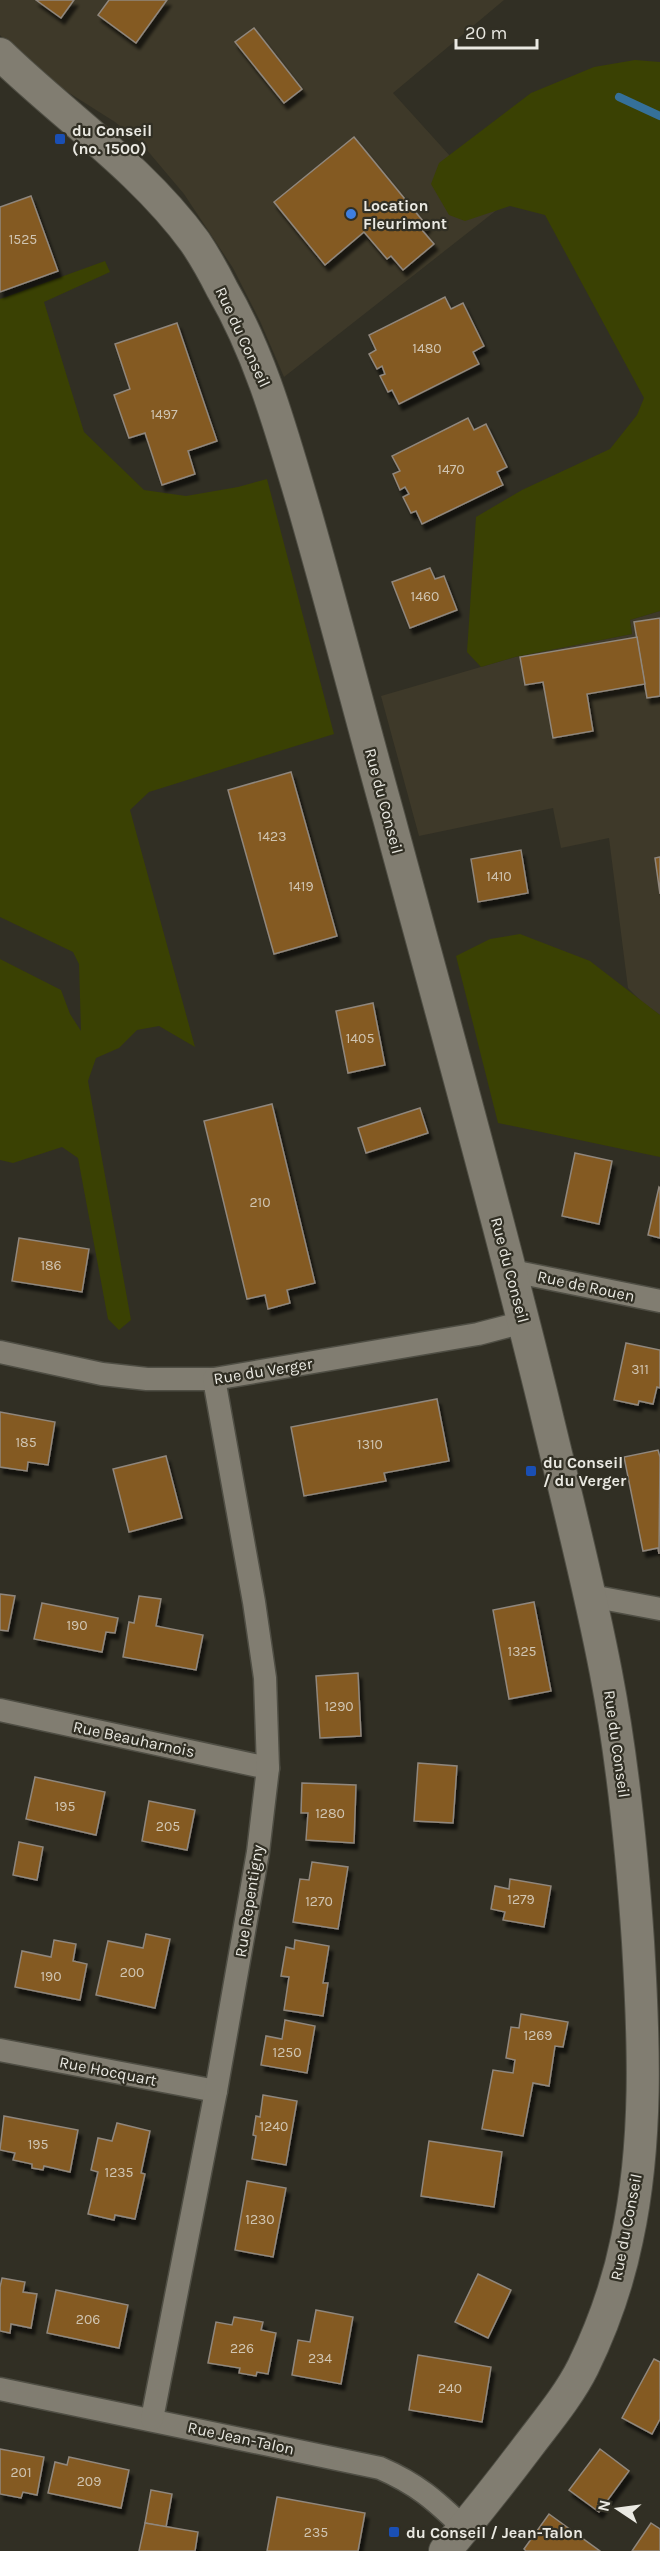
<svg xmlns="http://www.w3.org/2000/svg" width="660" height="2551" font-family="Karla,sans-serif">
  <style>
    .built { fill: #3e3929 }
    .green { fill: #3a4103 }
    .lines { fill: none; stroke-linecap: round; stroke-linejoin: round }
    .stream { stroke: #357099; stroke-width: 8 }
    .building { fill: #845a21; stroke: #90877d; stroke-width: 1.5; filter: url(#shadow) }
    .street-casing { stroke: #4f4e44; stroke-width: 25 }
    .secondary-casing { stroke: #4f4e44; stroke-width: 34 }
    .street { stroke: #817d71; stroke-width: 22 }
    .secondary { stroke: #817d71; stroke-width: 32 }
    .transit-dot { fill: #1a4fb4; stroke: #312f24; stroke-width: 2 }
    .shop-dot { fill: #3f7fe0; stroke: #312f24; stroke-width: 2 }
    .labels { text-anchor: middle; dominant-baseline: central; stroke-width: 4.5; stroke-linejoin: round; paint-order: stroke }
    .number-label { font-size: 14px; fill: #d0c5b2 }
    .poi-label { font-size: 16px; font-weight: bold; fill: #eae9e2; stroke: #312f24; text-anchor: start }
    .street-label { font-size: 16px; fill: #eae9e2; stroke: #312f24 }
  </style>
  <defs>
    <filter id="shadow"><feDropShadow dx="3.5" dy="6" stdDeviation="1.5" flood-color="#0009"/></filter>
  </defs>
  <rect width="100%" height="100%" fill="#312f24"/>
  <!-- built -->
  <g class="built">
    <polygon points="0,0 504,0 393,93 498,209 284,377 260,321 233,268 184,194 141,143 115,122 55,84 11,47 0,35"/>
    <polygon points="660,611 660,1015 643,1003 628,988 609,838 561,848 553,808 419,836 381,696 515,657 632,634 630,620"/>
  </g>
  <!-- green -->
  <g class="green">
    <polygon points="635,60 660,62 660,611 630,620 632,634 515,657 481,667 467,652 476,517 522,490 610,449 637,415 644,398 545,215 510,206 465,221 449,215 431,184 439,163 531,93 594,67"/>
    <polygon points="105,261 110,272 44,302 84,432 144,490 186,496 238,487 267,479 334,734 149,792 130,810 195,1047 159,1026 137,1030 119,1048 96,1058 88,1081 131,1320 119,1330 108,1319 78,1158 62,1147 13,1163 0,1160 0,959 61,990 70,1014 81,1031 79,964 73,952 0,917 0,299"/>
    <polygon points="520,934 590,961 660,1015 660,1157 498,1123 456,956 490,939"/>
  </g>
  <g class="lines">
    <!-- stream -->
    <polyline class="stream" points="619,97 660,116"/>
  </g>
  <!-- building -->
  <g class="building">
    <polygon points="36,0 74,0 61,18"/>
    <polygon points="109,0 167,0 136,43 98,15"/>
    <polygon points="254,28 302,89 284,103 235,42"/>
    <polygon points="354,137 427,226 422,230 434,244 403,270 391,256 387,259 364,232 325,265 274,202"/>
    <polygon points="31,196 58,271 0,292 0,207"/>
    <polygon points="445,297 451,309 463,303 484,346 473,352 479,364 399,404 392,390 388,392 380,376 385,374 382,366 377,369 369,354 376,350 369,335"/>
    <polygon points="177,323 217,441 188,451 195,474 162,485 145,433 129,438 114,395 130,389 115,344"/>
    <polygon points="468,418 474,430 486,424 507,467 497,472 503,485 422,524 416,511 411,513 403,497 409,494 405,487 400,490 393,474 400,471 392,456"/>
    <polygon points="430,568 435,579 444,576 457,610 410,628 392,582"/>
    <polygon points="660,618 660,696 647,698 634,622"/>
    <polygon points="637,637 645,684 587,694 593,731 553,738 543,682 525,685 520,657"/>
    <polygon points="291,772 337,936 274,954 228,790"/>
    <polygon points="521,850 528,893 478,902 471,859"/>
    <polygon points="660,857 660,894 655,858"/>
    <polygon points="373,1003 385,1065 348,1073 336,1011"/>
    <polygon points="272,1104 315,1283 287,1290 290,1303 268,1309 265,1295 247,1299 204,1121"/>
    <polygon points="420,1108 428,1133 366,1153 358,1128"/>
    <polygon points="575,1153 612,1161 599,1224 562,1216"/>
    <polygon points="659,1187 660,1188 660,1238 648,1235"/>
    <polygon points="19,1238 89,1249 82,1292 12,1281"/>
    <polygon points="626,1343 660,1350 660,1388 657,1387 653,1404 639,1401 638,1405 614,1400"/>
    <polygon points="437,1399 449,1461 384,1473 386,1481 304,1496 291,1427"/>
    <polygon points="0,1412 55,1422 48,1465 28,1462 27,1471 0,1467"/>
    <polygon points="658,1450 660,1457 659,1554 658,1548 643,1551 624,1457"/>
    <polygon points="166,1456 182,1518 129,1532 113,1469"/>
    <polygon points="0,1594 15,1596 8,1631 0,1630"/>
    <polygon points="139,1596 161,1599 156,1626 203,1635 196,1670 123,1657 129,1622 134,1623"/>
    <polygon points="534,1602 551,1691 509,1699 493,1610"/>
    <polygon points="42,1603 118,1618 115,1633 106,1632 102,1652 34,1639"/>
    <polygon points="358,1673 361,1736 320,1738 316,1676"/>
    <polygon points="418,1763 457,1766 453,1823 414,1821"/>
    <polygon points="35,1777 105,1792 96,1835 26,1819"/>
    <polygon points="302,1783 356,1785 354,1843 306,1840 308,1813 301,1813"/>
    <polygon points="149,1801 195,1810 187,1850 142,1841"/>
    <polygon points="19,1842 43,1847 37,1880 13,1875"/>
    <polygon points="312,1862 348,1867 338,1929 293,1922 300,1879 309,1880"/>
    <polygon points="510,1879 551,1886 544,1927 503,1920 505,1912 491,1909 495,1886 509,1889"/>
    <polygon points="146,1934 170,1939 155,2008 96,1995 108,1941 143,1948"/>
    <polygon points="54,1940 76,1944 73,1961 87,1964 80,2000 15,1987 22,1951 51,1957"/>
    <polygon points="295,1940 329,1946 323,1983 328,1983 323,2016 284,2010 289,1977 281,1976 286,1947 294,1949"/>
    <polygon points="521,2014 568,2022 563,2047 555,2046 549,2086 533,2083 523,2136 482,2129 493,2070 513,2073 515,2060 506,2058 511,2027 519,2028"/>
    <polygon points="285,2020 315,2026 307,2073 261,2065 266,2036 282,2039"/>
    <polygon points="263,2095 297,2101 286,2165 252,2159 256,2136 253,2135 256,2116 260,2117"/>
    <polygon points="4,2116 78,2130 70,2172 44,2166 43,2170 32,2168 32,2164 13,2160 15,2153 0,2150"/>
    <polygon points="117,2123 150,2131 141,2173 145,2174 135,2219 115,2215 114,2220 88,2214 98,2172 91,2170 98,2138 112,2141"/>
    <polygon points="429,2141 502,2152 494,2207 421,2196"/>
    <polygon points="247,2181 286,2188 273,2257 235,2250"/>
    <polygon points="478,2274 511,2290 488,2338 455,2322"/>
    <polygon points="2,2278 25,2282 23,2292 37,2294 31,2328 11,2324 10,2333 0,2331 0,2287"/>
    <polygon points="56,2290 128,2305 119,2348 47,2333"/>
    <polygon points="316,2310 353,2317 341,2384 292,2375 298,2340 310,2342"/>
    <polygon points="234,2317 263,2322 261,2330 276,2333 268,2374 257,2372 256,2376 239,2373 240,2368 208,2363 216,2322 232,2325"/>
    <polygon points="418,2355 491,2367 482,2422 409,2410"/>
    <polygon points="654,2359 660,2362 660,2419 652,2434 622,2418"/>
    <polygon points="0,2449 44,2457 37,2495 23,2492 21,2498 0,2494"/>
    <polygon points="600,2449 629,2471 599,2512 569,2490"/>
    <polygon points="69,2457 129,2470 121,2508 48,2493 55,2462 67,2465"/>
    <polygon points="151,2490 172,2494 166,2527 145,2523"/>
    <polygon points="277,2497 365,2513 358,2551 267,2551"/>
    <polygon points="549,2514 600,2551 526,2551 524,2549"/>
    <polygon points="145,2523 198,2532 195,2551 139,2551"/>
    <polygon points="651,2523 660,2529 660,2551 632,2551"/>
  </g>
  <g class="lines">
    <defs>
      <g id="street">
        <polyline points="512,1271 660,1301"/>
        <polyline points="0,1352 102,1374 147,1379 214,1379 478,1334 524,1322"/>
        <polyline points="591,1596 660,1609"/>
        <polyline points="0,1710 268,1768"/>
        <polyline points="0,2050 216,2091"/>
        <path d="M0 2389 380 2468C417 2484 435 2500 464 2528"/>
        <polyline points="152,2419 216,2091 258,1852 268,1768 265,1678 254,1602 214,1379"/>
      </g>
      <path id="secondary" d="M0 54C64 116 142 169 195 242 205 257 214 273 222 289 261 356 281 430 303 504 333 608 360 714 389 818 442 1015 497 1211 545 1408 566 1496 589 1584 606 1673 623 1761 632 1852 638 1942 644 2041 648 2141 627 2239 618 2283 603 2326 583 2367 569 2395 548 2420 529 2445 502 2481 474 2516 445 2551"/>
    </defs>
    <!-- street casing -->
    <use href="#street" class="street-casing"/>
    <!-- secondary casing -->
    <use href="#secondary" class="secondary-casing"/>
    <!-- street -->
    <use href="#street" class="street"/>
    <!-- secondary -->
    <use href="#secondary" class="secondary"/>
  </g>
  <!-- markers -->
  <g class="transit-dot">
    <rect x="54" y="133" width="12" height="12" rx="3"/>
    <rect x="525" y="1465" width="12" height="12" rx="3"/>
    <rect x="388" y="2526" width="12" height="12" rx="3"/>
  </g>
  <circle class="shop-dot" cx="351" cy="214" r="6"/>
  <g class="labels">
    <!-- number labels -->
    <g class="number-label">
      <text x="23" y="239">1525</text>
      <text x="427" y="348">1480</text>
      <text x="164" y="414">1497</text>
      <text x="451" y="469">1470</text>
      <text x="425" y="596">1460</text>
      <text x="272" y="836">1423</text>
      <text x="499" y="876">1410</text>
      <text x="301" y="886">1419</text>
      <text x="360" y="1038">1405</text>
      <text x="260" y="1202">210</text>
      <text x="51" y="1265">186</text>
      <text x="640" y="1369">311</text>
      <text x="26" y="1442">185</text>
      <text x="370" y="1444">1310</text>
      <text x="77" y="1625">190</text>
      <text x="522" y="1651">1325</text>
      <text x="339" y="1706">1290</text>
      <text x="65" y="1806">195</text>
      <text x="330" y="1813">1280</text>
      <text x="168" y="1826">205</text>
      <text x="521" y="1899">1279</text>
      <text x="319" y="1901">1270</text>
      <text x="132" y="1972">200</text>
      <text x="51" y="1976">190</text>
      <text x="538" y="2035">1269</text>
      <text x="287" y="2052">1250</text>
      <text x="274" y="2126">1240</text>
      <text x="38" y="2144">195</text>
      <text x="119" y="2172">1235</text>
      <text x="260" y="2219">1230</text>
      <text x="88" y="2319">206</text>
      <text x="242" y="2348">226</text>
      <text x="320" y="2358">234</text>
      <text x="450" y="2388">240</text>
      <text x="21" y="2472">201</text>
      <text x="89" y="2481">209</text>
      <text x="316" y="2532">235</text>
    </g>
    <!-- poi labels -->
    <g class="poi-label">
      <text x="72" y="130">du Conseil<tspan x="72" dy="18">(no. 1500)</tspan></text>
      <text x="363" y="205">Location<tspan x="363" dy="18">Fleurimont</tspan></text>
      <text x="543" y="1462">du Conseil<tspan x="543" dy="18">/ du Verger</tspan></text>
      <text x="406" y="2532">du Conseil / Jean-Talon</text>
    </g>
    <!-- street labels -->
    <g class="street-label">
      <text transform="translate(243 337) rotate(65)">Rue du Conseil</text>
      <text transform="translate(384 801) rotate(75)">Rue du Conseil</text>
      <text transform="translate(510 1270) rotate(75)">Rue du Conseil</text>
      <text transform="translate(586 1286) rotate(12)">Rue de Rouen</text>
      <text transform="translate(263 1371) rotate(-9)">Rue du Verger</text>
      <text transform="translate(134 1739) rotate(12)">Rue Beauharnois</text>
      <text transform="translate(617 1744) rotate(82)">Rue du Conseil</text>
      <text transform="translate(249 1901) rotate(-81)">Rue Repentigny</text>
      <text transform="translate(108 2071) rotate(11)">Rue Hocquart</text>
      <text transform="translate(626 2227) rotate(-79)">Rue du Conseil</text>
      <text transform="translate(241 2438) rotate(12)">Rue Jean-Talon</text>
    </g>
  </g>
  <!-- north arrow -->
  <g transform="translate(618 2509) rotate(283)" stroke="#312f24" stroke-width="4.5" paint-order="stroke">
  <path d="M0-4.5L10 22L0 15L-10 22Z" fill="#eae9e2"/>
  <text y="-9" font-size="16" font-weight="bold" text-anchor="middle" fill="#eae9e2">N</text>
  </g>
  <!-- scale -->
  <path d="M456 39v9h81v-9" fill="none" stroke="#eae9e2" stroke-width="3"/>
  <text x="465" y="39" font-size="18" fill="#eae9e2" stroke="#312f24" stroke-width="4.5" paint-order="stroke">20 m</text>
</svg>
